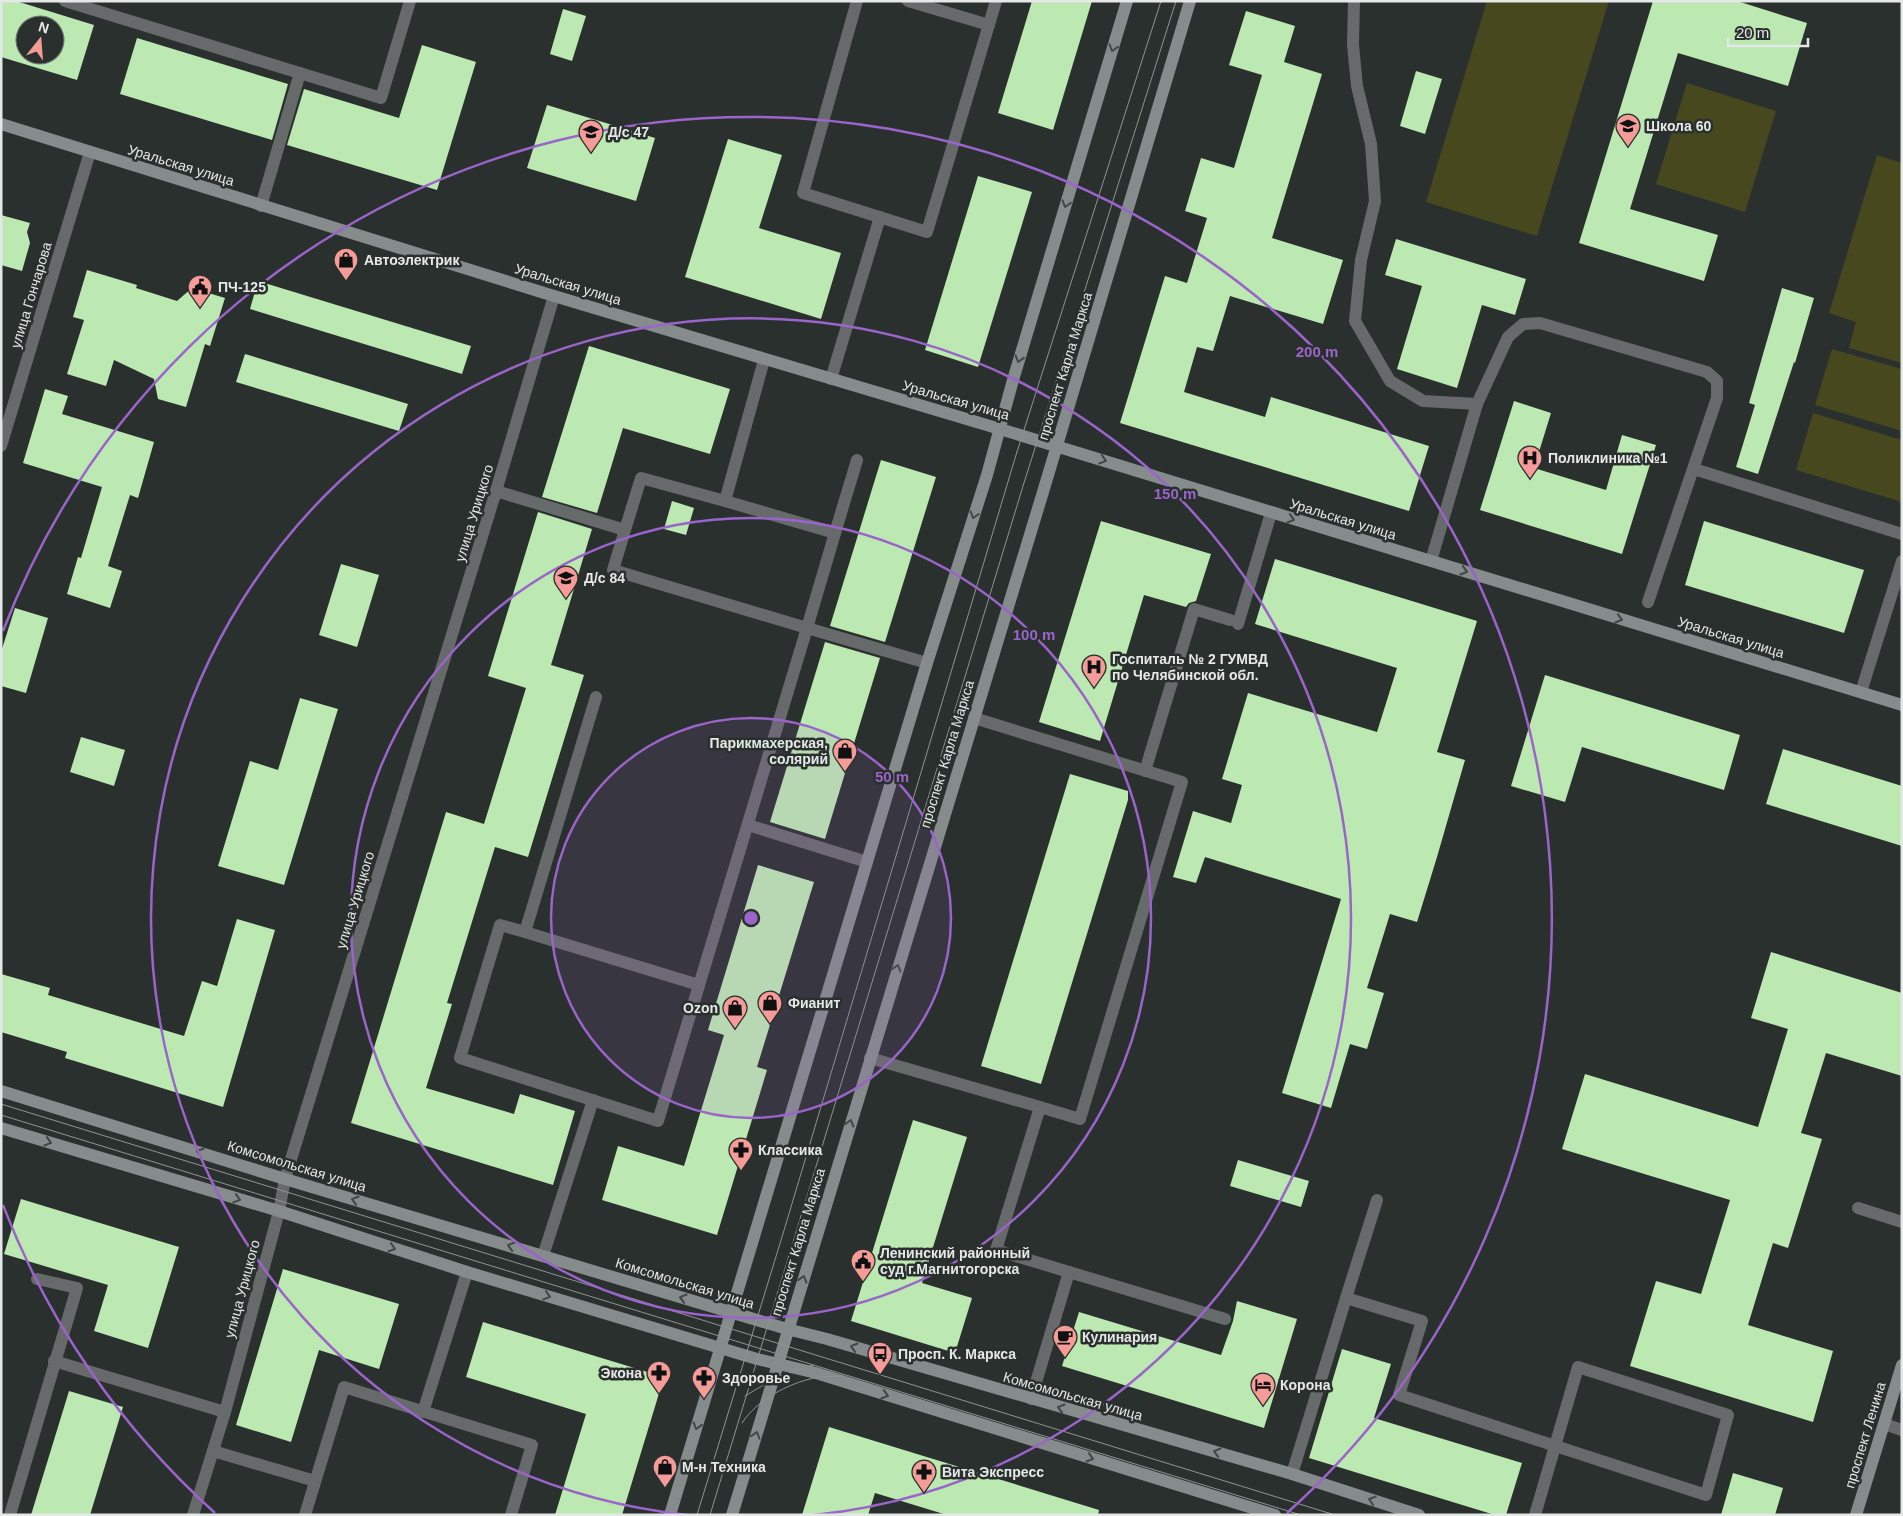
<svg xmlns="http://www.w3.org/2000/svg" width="1903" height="1516" font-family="Arial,sans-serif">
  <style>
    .green { fill: #47481d }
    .building { fill: #bce9b1; fill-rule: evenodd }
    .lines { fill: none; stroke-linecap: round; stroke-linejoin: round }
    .lane { stroke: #676a6a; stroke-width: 12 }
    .street { stroke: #676a6a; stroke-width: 12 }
    .secondary { stroke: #868b8b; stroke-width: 12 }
    .tram { stroke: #8f9493; stroke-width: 1 }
    .oneway { stroke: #414745 }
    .ring { fill: none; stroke: #9a64cb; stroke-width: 2.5 }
    .labels { text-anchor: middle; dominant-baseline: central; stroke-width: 5; stroke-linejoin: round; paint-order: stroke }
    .poi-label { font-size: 14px; font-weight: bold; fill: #e4e8e7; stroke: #2a302e; text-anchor: start }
    .street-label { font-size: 14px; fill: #e4e8e7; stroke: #2a302e }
    .centre { fill: #9a64cb; stroke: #2a302e; stroke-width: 2.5 }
    .ring-label { font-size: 15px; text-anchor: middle; font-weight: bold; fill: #9a64cb; stroke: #2a302e; stroke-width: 5; stroke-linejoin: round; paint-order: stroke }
  </style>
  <rect width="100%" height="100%" fill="#2a302e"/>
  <!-- green -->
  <g class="green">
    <polygon points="1487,1 1609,1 1537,236 1426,202"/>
    <polygon points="1687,83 1776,111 1745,212 1656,184"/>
    <polygon points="1877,155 1902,163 1902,363 1849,348 1856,322 1829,313"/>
    <polygon points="1832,349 1902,369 1902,431 1815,405"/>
    <polygon points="1813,413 1902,440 1902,502 1796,470"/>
  </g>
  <!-- building -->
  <g class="building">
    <path d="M1 1H16L94 25 77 80 1 57ZM25 25H55V55H25Z"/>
    <polygon points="1032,1 1092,1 1053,130 998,113"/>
    <polygon points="1653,1 1737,1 1807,23 1788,86 1678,53 1630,209 1718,235 1704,281 1579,243"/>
    <polygon points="563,9 586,16 572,61 550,54"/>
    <polygon points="1246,11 1295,26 1284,62 1322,74 1272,238 1343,260 1323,324 1230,296 1213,351 1197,347 1184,392 1265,417 1271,397 1429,446 1409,511 1120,423 1165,276 1187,283 1207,218 1185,211 1201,158 1234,168 1262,75 1229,65"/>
    <polygon points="137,38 288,84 272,140 120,94"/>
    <polygon points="422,45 476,62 437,190 287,145 304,89 399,118"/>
    <polygon points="1416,71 1442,79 1425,134 1400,126"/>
    <polygon points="547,105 655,138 636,201 527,168"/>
    <polygon points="728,139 782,155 759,228 841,253 821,319 685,277"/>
    <polygon points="978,176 1032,192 978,367 925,350"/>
    <polygon points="1,215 30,223 27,232 30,243 22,271 1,265"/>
    <polygon points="1396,239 1526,279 1515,315 1482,305 1457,388 1397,369 1422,286 1385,275"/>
    <polygon points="87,270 137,285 136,288 177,301 192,288 225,298 210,346 205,344 186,407 158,399 154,379 114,360 106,386 67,374 84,320 73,317"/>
    <polygon points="258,281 471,346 462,374 250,309"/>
    <polygon points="1782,288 1814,298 1795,363 1794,362 1758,474 1736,467 1755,405 1749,403"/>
    <polygon points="589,346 730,389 710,454 623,428 597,513 542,497"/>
    <polygon points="245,354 408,404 399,431 236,382"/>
    <polygon points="45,389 68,396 62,414 154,442 138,498 130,495 108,566 122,571 110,608 67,594 78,557 81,558 102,487 23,463"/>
    <polygon points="1514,401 1551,413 1534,468 1606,490 1622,435 1656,445 1622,554 1480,510"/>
    <polygon points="881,460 936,477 885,642 830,626"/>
    <polygon points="672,501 694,508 686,535 664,529"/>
    <polygon points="538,512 592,529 551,665 584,675 528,857 495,847 447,1003 452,1004 426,1088 514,1114 520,1094 575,1111 553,1185 351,1123 446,812 484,824 526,688 488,676"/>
    <polygon points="1101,521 1211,554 1196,601 1189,603 1186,607 1144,595 1100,741 1039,722"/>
    <polygon points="1704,521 1864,570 1844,633 1685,585"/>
    <polygon points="1275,559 1477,621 1437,752 1465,760 1437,857 1417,922 1390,914 1367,988 1384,993 1367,1049 1350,1044 1331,1108 1282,1093 1341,899 1205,857 1196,883 1173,877 1193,811 1231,823 1242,785 1222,779 1248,693 1377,732 1397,668 1255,624"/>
    <polygon points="341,564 379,575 357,647 319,635"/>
    <polygon points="15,608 48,618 26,693 1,686 1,652"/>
    <polygon points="825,642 880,658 825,839 770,822"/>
    <polygon points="1545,675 1740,735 1724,790 1582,747 1565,802 1511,786"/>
    <polygon points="300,698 338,709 284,885 218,866 250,761 278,770"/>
    <polygon points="81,737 125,750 114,786 70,772"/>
    <polygon points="1783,749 1902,786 1902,846 1766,804"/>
    <polygon points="1070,774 1128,791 1128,800 1041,1084 981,1066"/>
    <polygon points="758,865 814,882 757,1067 767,1070 717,1235 602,1200 618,1146 684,1166 724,1035 708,1030"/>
    <polygon points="237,919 275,930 223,1107 65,1058 67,1052 1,1032 1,974 50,988 48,995 184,1036 202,981 217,986"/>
    <polygon points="1771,952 1902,993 1902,1076 1826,1053 1801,1133 1822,1139 1788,1248 1773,1243 1748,1325 1833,1351 1813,1422 1630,1366 1656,1281 1701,1294 1730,1200 1562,1149 1585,1074 1758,1127 1788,1029 1751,1018"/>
    <polygon points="913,1120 967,1137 922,1283 972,1298 955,1353 851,1321"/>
    <polygon points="1238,1160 1309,1181 1301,1207 1230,1186"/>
    <polygon points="21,1199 179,1247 148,1348 94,1331 108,1285 4,1254"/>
    <polygon points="283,1269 399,1304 379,1369 319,1350 291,1442 236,1425"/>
    <polygon points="1237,1301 1297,1319 1264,1428 1062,1366 1079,1312 1221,1355 1233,1321"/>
    <polygon points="483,1322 664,1377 622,1515 555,1515 586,1414 466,1377"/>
    <polygon points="1342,1349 1391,1364 1374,1418 1522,1463 1506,1515 1495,1515 1309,1458"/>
    <polygon points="69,1391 123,1407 90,1515 31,1515"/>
    <polygon points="829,1427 1099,1510 1098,1515 947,1515 875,1493 868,1515 802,1515"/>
    <polygon points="1733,1473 1783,1488 1775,1515 1721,1515"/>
  </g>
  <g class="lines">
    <!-- lane -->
    <g class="lane">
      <polyline points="65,1 381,98 410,1"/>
      <polyline points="857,1 803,193 927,232 996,1"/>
      <polyline points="908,1 989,25"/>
      <polyline points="1354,1 1353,45 1357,86 1371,144 1375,201 1361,260 1355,321 1390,381 1423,401 1477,404"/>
      <polyline points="261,206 300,73"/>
      <polyline points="831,379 880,217"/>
      <polyline points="1694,469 1902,534"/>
      <polyline points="496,491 625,530 641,478 725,501 764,360"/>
      <polyline points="625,530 613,570 807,628 835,533 725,501"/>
      <polyline points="835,533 857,460"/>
      <polyline points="1431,561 1477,404 1508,337 1523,324 1540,323 1707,372 1717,381 1717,398 1648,602"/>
      <polyline points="1238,624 1271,513"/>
      <polyline points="1861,692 1902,561"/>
      <polyline points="596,697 525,932 500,925 460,1058 658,1121 807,628 927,663"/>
      <polyline points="974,718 1182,782 1080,1119 1040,1107"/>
      <polyline points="1145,771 1194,609 1230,620"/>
      <polyline points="748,825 867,862"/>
      <polyline points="525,932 699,985"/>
      <polyline points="870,1058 1040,1107 996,1250 1069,1272 1031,1399"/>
      <polyline points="1858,1208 1902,1222"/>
      <polyline points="543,1256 593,1100"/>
      <polyline points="1069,1272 1225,1319"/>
      <polyline points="1346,1298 1377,1200"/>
      <polyline points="54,1361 225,1412"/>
      <polyline points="423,1412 467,1272"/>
      <polyline points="1884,1424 1902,1430"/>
      <polyline points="213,1451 315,1481"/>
      <polyline points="1292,1474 1346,1298 1422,1321 1399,1395 1706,1495 1728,1415 1578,1367 1535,1515"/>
      <polyline points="10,1515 77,1288 37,1279"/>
      <polyline points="305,1515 344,1387 532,1445 511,1515"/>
    </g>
    <!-- street -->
    <g class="street">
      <polyline points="1,446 90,152"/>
      <polyline points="193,1515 225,1412 279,1211 285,1179 496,491 554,296"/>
    </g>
    <!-- secondary -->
    <g class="secondary">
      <polyline points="1,124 554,296 1000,429 1902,705"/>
      <polyline points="1,1091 285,1179 787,1329 827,1339 1292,1474 1419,1515"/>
      <polyline points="1,1128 279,1211 467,1272 757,1359 816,1373 1275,1515"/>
      <polyline points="670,1515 927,663 987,475 1013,380 1127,1"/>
      <polyline points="732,1515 1043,492 1190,1"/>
      <polyline points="1856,1515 1902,1365"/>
    </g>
    <!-- tram -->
    <g class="tram">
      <polyline points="1,1104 1335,1515"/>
      <polyline points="1,1115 1301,1515"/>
      <polyline points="745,1396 777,1377 813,1365"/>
      <path d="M742 1423C757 1400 787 1384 814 1378 822 1376 833 1377 842 1376"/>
      <polyline points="697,1515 785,1227 1016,455 1161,1"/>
      <polyline points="710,1515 1023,486 1176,1"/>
    </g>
  </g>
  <!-- one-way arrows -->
  <defs><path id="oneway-chevron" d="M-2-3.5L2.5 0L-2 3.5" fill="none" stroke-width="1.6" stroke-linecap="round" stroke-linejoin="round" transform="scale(1.25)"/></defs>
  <g class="oneway">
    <use href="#oneway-chevron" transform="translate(1113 48) rotate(107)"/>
    <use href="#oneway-chevron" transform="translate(1066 204) rotate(107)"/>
    <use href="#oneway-chevron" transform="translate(1019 359) rotate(107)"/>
    <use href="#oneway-chevron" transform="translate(1103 460) rotate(17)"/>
    <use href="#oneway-chevron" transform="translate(974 515) rotate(108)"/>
    <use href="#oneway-chevron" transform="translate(1291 519) rotate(17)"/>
    <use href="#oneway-chevron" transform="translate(1464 571) rotate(17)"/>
    <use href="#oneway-chevron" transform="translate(1619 619) rotate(17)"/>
    <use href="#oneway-chevron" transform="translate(897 968) rotate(-73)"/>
    <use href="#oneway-chevron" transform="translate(850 1123) rotate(-73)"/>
    <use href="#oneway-chevron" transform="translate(48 1142) rotate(17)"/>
    <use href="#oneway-chevron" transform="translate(200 1152) rotate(-163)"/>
    <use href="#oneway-chevron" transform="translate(237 1199) rotate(17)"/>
    <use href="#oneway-chevron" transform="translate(355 1200) rotate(-163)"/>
    <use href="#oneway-chevron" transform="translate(511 1246) rotate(-163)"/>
    <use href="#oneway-chevron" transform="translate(392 1248) rotate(18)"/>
    <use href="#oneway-chevron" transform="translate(803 1279) rotate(-73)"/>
    <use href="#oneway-chevron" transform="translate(547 1296) rotate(17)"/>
    <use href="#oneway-chevron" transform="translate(683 1298) rotate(-163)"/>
    <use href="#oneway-chevron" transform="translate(854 1347) rotate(-163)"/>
    <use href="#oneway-chevron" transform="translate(885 1395) rotate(17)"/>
    <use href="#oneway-chevron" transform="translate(1061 1408) rotate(-164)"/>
    <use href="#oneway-chevron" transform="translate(697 1426) rotate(107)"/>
    <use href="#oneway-chevron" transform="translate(756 1435) rotate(-73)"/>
    <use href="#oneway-chevron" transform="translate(1217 1452) rotate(-164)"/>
    <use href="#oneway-chevron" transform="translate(1090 1458) rotate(17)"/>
    <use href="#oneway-chevron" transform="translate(1372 1500) rotate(-162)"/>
  </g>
  <!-- distance rings -->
  <circle cx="751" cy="918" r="200" fill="#9a64cb" fill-opacity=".12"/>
  <g class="ring">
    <circle cx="751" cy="918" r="200"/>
    <circle cx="751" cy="918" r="400"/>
    <path d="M688 1515A600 600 0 1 1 814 1515"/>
    <path d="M215 1513A801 801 0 0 1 3 1205M3 631A801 801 0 1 1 1287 1513"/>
  </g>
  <!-- icons -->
  <defs>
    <symbol id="school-pin" viewBox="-11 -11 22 30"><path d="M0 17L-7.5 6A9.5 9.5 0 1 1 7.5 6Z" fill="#f59b98" stroke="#2a302e"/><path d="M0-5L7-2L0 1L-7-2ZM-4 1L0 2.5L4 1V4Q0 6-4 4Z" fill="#111"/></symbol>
    <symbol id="shop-pin" viewBox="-11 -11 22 30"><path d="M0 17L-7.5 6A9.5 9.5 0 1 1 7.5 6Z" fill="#f59b98" stroke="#2a302e"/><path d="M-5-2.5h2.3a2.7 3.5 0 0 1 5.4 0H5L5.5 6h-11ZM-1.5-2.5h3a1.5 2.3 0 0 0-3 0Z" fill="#111"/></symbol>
    <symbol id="civic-pin" viewBox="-11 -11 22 30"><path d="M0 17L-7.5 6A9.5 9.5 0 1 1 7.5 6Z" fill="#f59b98" stroke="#2a302e"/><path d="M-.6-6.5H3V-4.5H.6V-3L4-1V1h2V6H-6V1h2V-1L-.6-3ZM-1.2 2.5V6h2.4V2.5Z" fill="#111"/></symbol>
    <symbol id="hospital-pin" viewBox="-11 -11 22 30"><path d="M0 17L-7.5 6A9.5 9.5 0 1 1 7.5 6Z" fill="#f59b98" stroke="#2a302e"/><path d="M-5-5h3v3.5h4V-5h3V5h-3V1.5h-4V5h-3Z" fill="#111"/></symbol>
    <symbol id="pharmacy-pin" viewBox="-11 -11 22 30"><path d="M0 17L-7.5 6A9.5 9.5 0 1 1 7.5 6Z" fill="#f59b98" stroke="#2a302e"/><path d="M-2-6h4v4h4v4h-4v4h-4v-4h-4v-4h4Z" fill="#111"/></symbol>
    <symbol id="cafe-pin" viewBox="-11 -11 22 30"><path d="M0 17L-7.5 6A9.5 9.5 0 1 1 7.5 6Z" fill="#f59b98" stroke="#2a302e"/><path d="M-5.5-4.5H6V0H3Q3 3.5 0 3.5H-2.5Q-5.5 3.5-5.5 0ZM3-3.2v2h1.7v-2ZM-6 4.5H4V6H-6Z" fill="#111"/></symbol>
    <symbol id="bus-pin" viewBox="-11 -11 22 30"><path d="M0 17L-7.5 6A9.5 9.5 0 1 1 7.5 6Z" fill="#f59b98" stroke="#2a302e"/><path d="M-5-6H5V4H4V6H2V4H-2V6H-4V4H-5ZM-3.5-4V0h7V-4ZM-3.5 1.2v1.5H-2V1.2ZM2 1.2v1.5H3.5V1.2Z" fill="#111"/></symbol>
    <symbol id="hotel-pin" viewBox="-11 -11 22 30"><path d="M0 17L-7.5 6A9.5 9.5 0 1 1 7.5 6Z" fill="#f59b98" stroke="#2a302e"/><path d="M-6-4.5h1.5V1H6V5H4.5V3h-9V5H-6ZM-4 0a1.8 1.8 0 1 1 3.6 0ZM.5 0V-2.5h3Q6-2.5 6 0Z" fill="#111"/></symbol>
  </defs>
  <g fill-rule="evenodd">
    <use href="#school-pin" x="1614" y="112" width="28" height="38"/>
    <use href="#school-pin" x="577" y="118" width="28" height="38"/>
    <use href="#shop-pin" x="332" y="246" width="28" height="38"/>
    <use href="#civic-pin" x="186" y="273" width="28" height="38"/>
    <use href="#hospital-pin" x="1516" y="444" width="28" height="38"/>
    <use href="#school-pin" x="552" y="564" width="28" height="38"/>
    <use href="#hospital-pin" x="1080" y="653" width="28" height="38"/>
    <use href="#shop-pin" x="831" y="737" width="28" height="38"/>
    <use href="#shop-pin" x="756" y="989" width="28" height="38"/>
    <use href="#shop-pin" x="721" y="994" width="28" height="38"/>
    <use href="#pharmacy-pin" x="727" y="1136" width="28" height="38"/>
    <use href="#civic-pin" x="849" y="1247" width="28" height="38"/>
    <use href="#cafe-pin" x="1051" y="1323" width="28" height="38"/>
    <use href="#bus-pin" x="866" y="1340" width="28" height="38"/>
    <use href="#pharmacy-pin" x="645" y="1359" width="28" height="38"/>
    <use href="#pharmacy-pin" x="690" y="1364" width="28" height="38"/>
    <use href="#hotel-pin" x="1249" y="1371" width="28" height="38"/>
    <use href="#shop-pin" x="651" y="1453" width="28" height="38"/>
    <use href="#pharmacy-pin" x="910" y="1458" width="28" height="38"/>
  </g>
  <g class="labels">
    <!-- poi labels -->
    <g class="poi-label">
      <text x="1646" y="126">Школа 60</text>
      <text x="608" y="132">Д/с 47</text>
      <text x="364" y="260">Автоэлектрик</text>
      <text x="218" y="287">ПЧ-125</text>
      <text x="1548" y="458">Поликлиника №1</text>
      <text x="584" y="578">Д/с 84</text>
      <text x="1112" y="659">Госпиталь № 2 ГУМВД<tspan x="1112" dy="16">по Челябинской обл.</tspan></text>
      <text x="828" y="743" text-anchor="end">Парикмахерская,<tspan x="828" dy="16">солярий</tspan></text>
      <text x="788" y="1003">Фианит</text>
      <text x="718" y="1008" text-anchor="end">Ozon</text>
      <text x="758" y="1150">Классика</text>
      <text x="880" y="1253">Ленинский районный<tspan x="880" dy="16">суд г.Магнитогорска</tspan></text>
      <text x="1082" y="1337">Кулинария</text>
      <text x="898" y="1354">Просп. К. Маркса</text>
      <text x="642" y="1373" text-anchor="end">Экона</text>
      <text x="722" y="1378">Здоровье</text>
      <text x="1280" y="1385">Корона</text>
      <text x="682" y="1467">М-н Техника</text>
      <text x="942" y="1472">Вита Экспресс</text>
    </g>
    <!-- street labels -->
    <g class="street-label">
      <text transform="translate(181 165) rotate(17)">Уральская улица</text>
      <text transform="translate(568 284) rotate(17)">Уральская улица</text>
      <text transform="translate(31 295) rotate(-73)">улица Гончарова</text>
      <text transform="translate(1065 366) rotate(-73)">проспект Карла Маркса</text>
      <text transform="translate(956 400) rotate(16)">Уральская улица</text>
      <text transform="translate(474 513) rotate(-73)">улица Урицкого</text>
      <text transform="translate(1343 519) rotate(17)">Уральская улица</text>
      <text transform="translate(1731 637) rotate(17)">Уральская улица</text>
      <text transform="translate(947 754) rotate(-73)">проспект Карла Маркса</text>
      <text transform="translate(355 900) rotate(-73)">улица Урицкого</text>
      <text transform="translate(297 1166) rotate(17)">Комсомольская улица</text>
      <text transform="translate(798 1242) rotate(-73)">проспект Карла Маркса</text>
      <text transform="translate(685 1283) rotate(17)">Комсомольская улица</text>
      <text transform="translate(242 1289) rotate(-75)">улица Урицкого</text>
      <text transform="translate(1073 1396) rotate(16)">Комсомольская улица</text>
      <text transform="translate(1865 1435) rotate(-73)">проспект Ленина</text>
    </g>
  </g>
  <circle cx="751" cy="918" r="8" class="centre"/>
  <g class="ring-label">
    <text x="1317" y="357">200 m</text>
    <text x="1175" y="499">150 m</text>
    <text x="1034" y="640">100 m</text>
    <text x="892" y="782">50 m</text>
  </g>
  <!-- border -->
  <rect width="1903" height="1516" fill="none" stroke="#e4e8e7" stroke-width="5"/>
  <!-- north arrow -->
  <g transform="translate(40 40) rotate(17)"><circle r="24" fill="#2a302e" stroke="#747a78"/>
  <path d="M0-4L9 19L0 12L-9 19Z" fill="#f59b98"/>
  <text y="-8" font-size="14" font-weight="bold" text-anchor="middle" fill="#e4e8e7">N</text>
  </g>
  <!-- scale -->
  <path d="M1728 38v8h80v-8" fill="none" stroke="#e4e8e7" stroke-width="2.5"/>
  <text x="1736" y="38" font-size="15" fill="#e4e8e7" stroke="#2a302e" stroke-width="4" paint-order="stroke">20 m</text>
</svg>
